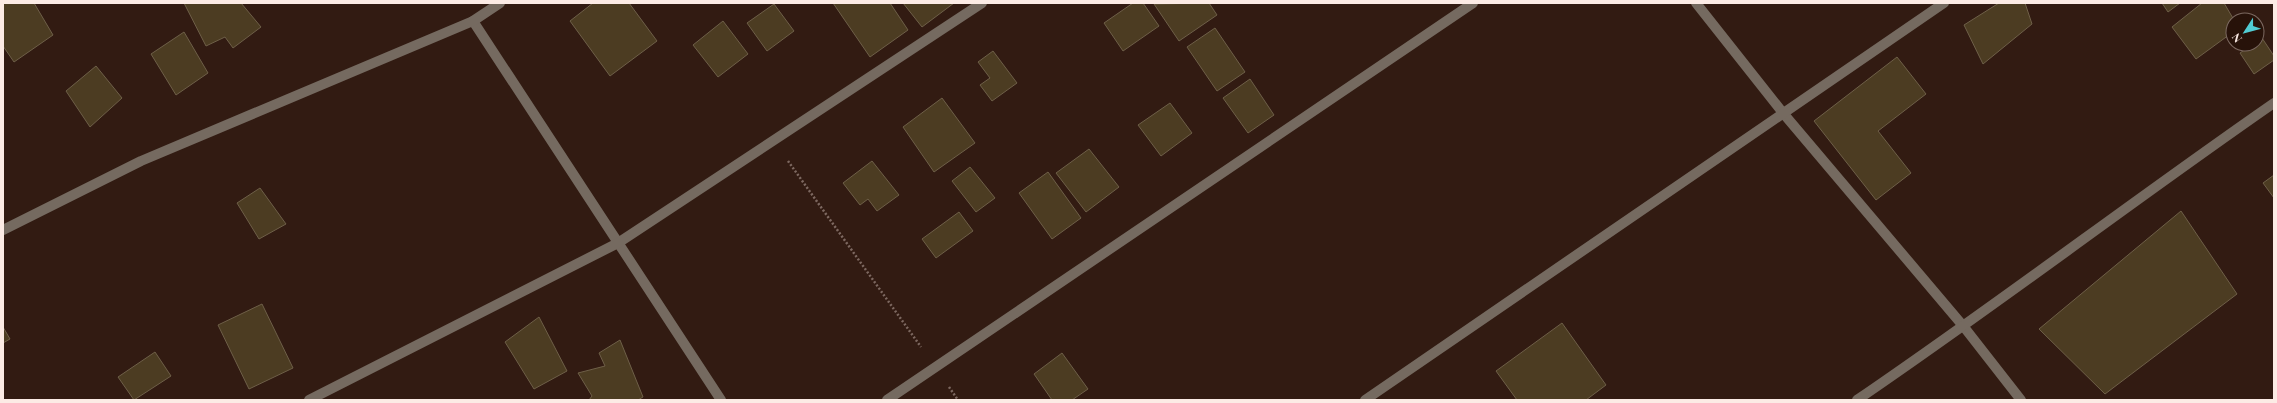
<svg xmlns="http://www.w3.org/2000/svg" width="2277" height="403" font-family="'Playfair Display',serif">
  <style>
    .building { fill: #4c3c22; stroke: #6e5f48 }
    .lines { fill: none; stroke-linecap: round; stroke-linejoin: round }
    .path { stroke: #7d6860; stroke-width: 2.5; stroke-dasharray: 2 2; stroke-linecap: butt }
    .minor { stroke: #756a60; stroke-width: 10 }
  </style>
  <rect width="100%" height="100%" fill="#321b12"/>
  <!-- building -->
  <g class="building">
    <polygon points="3,3 34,3 53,35 14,62 3,46"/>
    <polygon points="184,3 241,3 261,27 233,48 225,37 206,46"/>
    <polygon points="593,3 629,3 657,41 610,76 570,21"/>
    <polygon points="833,3 890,3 908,30 870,57"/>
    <polygon points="903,3 954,3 922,27"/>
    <polygon points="1133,3 1143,3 1159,26 1123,51 1104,23"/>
    <polygon points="1209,3 1217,15 1179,41 1154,4"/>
    <polygon points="1999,3 2025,3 2032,24 1983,64 1964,25"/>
    <polygon points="2162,3 2180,3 2168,12"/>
    <polygon points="2202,3 2224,3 2234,20 2233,32 2196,59 2172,27"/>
    <polygon points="774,4 794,31 767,51 747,23"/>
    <polygon points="723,21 748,54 718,77 693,45"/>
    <polygon points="1215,28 1245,72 1217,91 1187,47"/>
    <polygon points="184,32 208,73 176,95 151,54"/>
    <polygon points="2262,38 2274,56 2274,60 2254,74 2240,53 2253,44 2257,44 2257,42"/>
    <polygon points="993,51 1017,83 992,101 980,85 990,78 978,62"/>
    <polygon points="1897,57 1926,94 1878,131 1911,173 1876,200 1814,121"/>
    <polygon points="96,66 122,98 90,127 66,91"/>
    <polygon points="1250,79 1274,115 1248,133 1223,98"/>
    <polygon points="942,98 975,143 934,172 903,127"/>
    <polygon points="1170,103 1192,133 1161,156 1138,125"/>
    <polygon points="1089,149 1119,187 1086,212 1056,173"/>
    <polygon points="872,161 899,195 877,211 868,199 860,205 843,183"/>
    <polygon points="970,167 995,198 976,212 952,181"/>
    <polygon points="1048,172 1081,218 1052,239 1019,193"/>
    <polygon points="2274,175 2274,198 2263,183"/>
    <polygon points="260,188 286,224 259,239 237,203"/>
    <polygon points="2181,211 2237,294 2105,394 2039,329"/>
    <polygon points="959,212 973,231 936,258 922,239"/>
    <polygon points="262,304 293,368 249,389 218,325"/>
    <polygon points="539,317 567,371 534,389 505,342"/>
    <polygon points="1562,323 1606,385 1586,400 1517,400 1496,371"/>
    <polygon points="3,327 10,339 3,343"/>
    <polygon points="620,340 643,397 638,400 589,400 592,396 578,373 605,366 599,353"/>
    <polygon points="155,352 171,376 134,400 118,377"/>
    <polygon points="1062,353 1088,389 1072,400 1052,400 1034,374"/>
  </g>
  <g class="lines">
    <!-- path -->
    <g class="path">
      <polyline points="788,161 921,347"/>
      <polyline points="949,387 958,400"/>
    </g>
    <!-- minor -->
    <g class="minor">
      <polyline points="1696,3 1783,113 1964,327 2021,400"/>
      <polyline points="473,21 721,400"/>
      <polyline points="3,230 141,161 473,21 500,3"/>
      <polyline points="309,400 618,243 982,3"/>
      <polyline points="887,400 1473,3"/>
      <polyline points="1365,400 1944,3"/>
      <path d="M1857 400C1998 304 2134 200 2274 103"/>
    </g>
  </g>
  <!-- border -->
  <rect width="2277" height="403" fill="none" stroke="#fcebe5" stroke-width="8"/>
  <!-- north arrow -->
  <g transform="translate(2245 32) rotate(234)"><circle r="19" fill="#271209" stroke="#7c6961"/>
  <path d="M0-3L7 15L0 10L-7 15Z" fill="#51ccd3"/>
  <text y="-6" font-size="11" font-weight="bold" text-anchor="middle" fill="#fcebe5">N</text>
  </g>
</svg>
